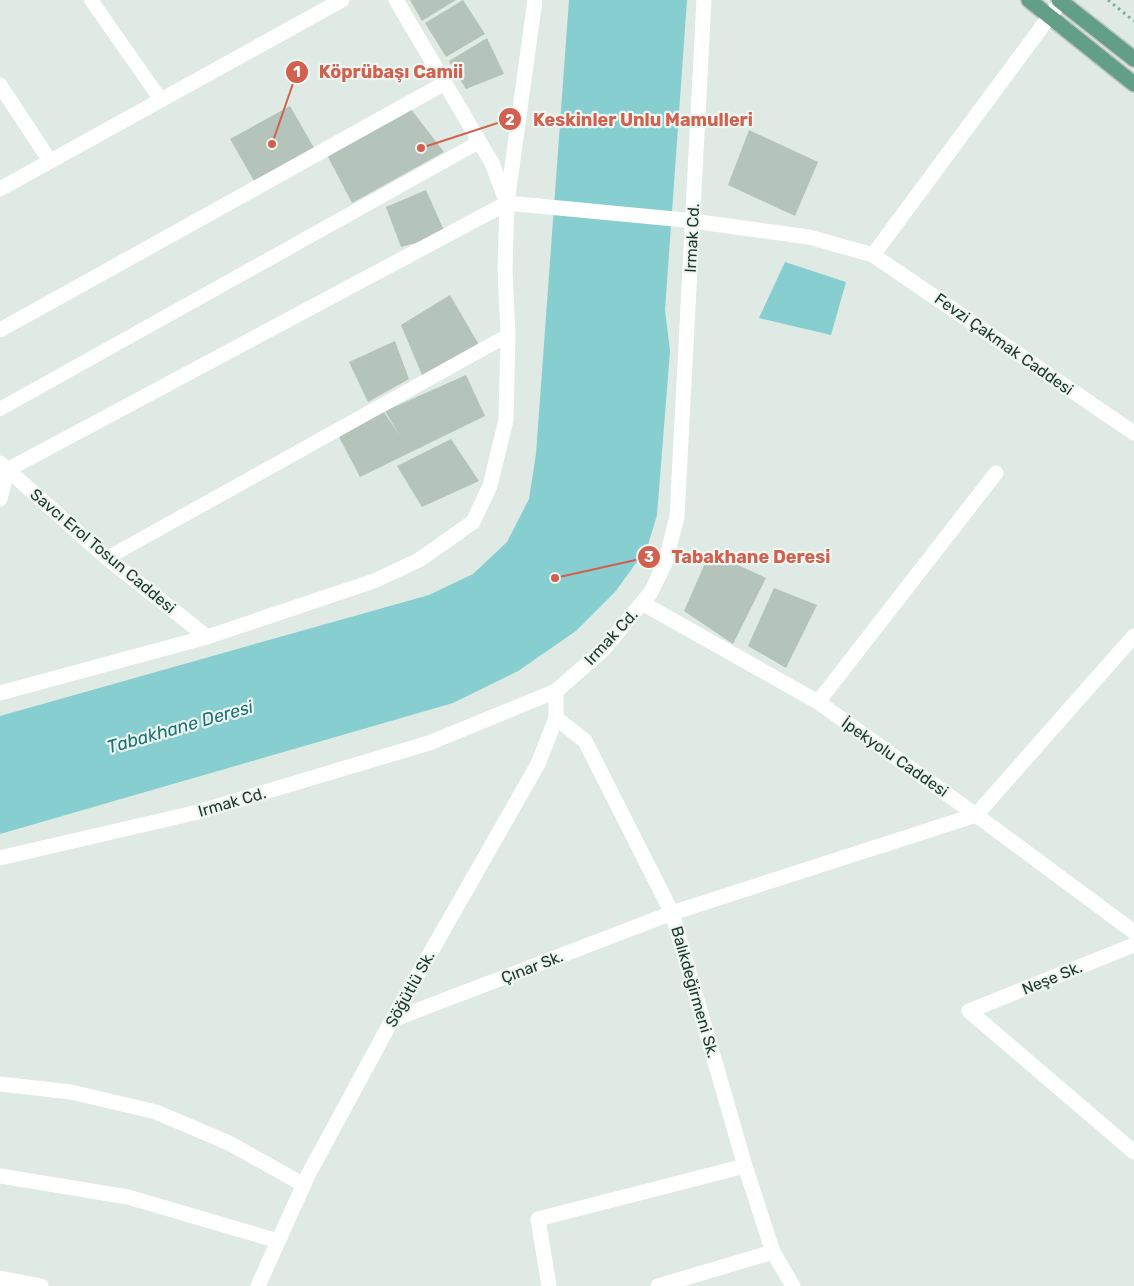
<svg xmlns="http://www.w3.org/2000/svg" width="1134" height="1286" font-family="Rubik,sans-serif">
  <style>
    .water { fill: #86cecf }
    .building { fill: #b4c4bb }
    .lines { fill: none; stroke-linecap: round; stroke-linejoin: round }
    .primary-casing { stroke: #bcc4c1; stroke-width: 18 }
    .path { stroke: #7fad98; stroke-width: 3; stroke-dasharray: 2.5 4; stroke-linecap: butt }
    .service { stroke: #fff; stroke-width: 14 }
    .minor { stroke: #fff; stroke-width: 15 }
    .tertiary { stroke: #fff; stroke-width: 15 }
    .primary { stroke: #639f87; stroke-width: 15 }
    .labels { text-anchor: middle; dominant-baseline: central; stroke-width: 4.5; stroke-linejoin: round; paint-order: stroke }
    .street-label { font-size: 16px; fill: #20392f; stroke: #eef6f1 }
    .water-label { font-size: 18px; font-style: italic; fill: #1b7174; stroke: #eef6f1 }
    .leader { fill: none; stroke: #d1604f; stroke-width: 2 }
    .callout-dot { fill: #d1604f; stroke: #eef6f1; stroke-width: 2 }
    .mark-label { font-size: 15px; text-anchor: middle; font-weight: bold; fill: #fff }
    .callout-label { font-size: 18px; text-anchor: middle; font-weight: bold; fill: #d1604f; stroke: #eef6f1; stroke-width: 4.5; stroke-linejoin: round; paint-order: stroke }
  </style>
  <rect width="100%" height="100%" fill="#deeae3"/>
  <!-- water -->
  <g class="water">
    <polygon points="569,0 687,0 665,310 670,351 657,515 647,548 615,592 576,631 518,671 453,703 0,834 0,716 429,595 473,574 507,542 529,499 536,454"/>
    <polygon points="785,262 846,282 831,335 759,318"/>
  </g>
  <!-- building -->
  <g class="building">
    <polygon points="410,0 456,0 422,21"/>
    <polygon points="463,0 485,34 446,57 425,23"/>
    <polygon points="487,38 504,74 466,89 449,61"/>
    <polygon points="407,104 444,152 352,203 327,155"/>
    <polygon points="290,106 314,148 254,181 230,139"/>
    <polygon points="749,130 818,162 795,216 728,185"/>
    <polygon points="426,190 446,235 401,247 386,207"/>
    <polygon points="450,295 482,350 425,382 401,325"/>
    <polygon points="395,341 409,379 368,402 349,362"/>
    <polygon points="466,375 485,416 360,477 339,437 380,406 400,436 385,411"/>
    <polygon points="451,439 479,481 422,507 397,466"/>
    <polygon points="710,552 766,578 733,644 684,611"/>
    <polygon points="774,588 817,605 786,668 748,646"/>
  </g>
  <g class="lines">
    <defs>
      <g id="primary">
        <polyline points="1029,0 1134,84"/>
        <polyline points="1059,0 1134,59"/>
      </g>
    </defs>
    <!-- primary casing -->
    <use href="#primary" class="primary-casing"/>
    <!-- path -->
    <polyline class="path" points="1108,0 1134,21"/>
    <!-- service -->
    <g class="service">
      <polyline points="91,0 161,100"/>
      <polyline points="0,409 479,142"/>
      <polyline points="107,558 508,335"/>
    </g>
    <!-- minor -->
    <g class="minor">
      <polyline points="0,85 50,161"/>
      <polyline points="0,189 342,0"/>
      <polyline points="873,255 1061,1"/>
      <polyline points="0,330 445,83"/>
      <polyline points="0,499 7,470 507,203 535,0"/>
      <polyline points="818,702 996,473"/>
      <polyline points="556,718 585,741 672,913 745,1166 773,1252 793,1286"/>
      <polyline points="1134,945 969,1011 1134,1152"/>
      <polyline points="392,1020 672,913 976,815 1134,636"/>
      <polyline points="0,1084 71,1092 156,1112 229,1143 304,1185"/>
      <polyline points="0,1176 128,1197 278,1241"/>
      <polyline points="0,1278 41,1286"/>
      <polyline points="549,1286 538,1219 745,1166"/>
      <polyline points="658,1286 773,1252"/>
    </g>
    <!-- tertiary -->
    <g class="tertiary">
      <polyline points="507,203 685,220 809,237 873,255 1134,433"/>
      <polyline points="0,463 107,558 207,637"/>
      <polyline points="642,603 818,702 976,815 1134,932"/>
      <polyline points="0,693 207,637 374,581 419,560 473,522 490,486 506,420 508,335 505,269 507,203 492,163 396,0"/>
      <polyline points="0,858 198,812 429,743 556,691 603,650 651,592 665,563 677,517 704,0"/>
      <polyline points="258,1286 308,1175 392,1020 538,764 556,718 556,691"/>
    </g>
    <!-- primary -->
    <use href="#primary" class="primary"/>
  </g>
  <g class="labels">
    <!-- street labels -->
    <g class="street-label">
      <text transform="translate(692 238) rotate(-87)">Irmak Cd.</text>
      <text transform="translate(1004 344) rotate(35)">Fevzi Çakmak Caddesi</text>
      <text transform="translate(103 551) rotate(40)">Savcı Erol Tosun Caddesi</text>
      <text transform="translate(611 637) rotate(-47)">Irmak Cd.</text>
      <text transform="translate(895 757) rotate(35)">İpekyolu Caddesi</text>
      <text transform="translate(232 802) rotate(-16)">Irmak Cd.</text>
      <text transform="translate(532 967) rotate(-21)">Çınar Sk.</text>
      <text transform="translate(1052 978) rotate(-22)">Neşe Sk.</text>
      <text transform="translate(410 989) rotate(-61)">Söğütlü Sk.</text>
      <text transform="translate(695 992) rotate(74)">Balıkdeğirmeni Sk.</text>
    </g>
    <!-- water labels -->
    <g class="water-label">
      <text transform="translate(180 727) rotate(-16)">Tabakhane Deresi</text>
    </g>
  </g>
  <!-- callouts -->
  <path class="leader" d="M272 144L297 72M421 148L510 119M555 578L649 557"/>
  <g class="callout-dot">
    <circle cx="272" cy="144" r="5"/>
    <circle cx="421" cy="148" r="5"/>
    <circle cx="555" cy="578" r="5"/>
    <circle cx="297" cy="72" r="12"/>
    <circle cx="510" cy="119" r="12"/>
    <circle cx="649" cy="557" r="12"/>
  </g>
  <g class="mark-label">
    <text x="297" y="77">1</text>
    <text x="510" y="125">2</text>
    <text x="649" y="562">3</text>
  </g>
  <g class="callout-label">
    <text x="391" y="78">Köprübaşı Camii</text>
    <text x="643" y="126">Keskinler Unlu Mamulleri</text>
    <text x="751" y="563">Tabakhane Deresi</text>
  </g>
</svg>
